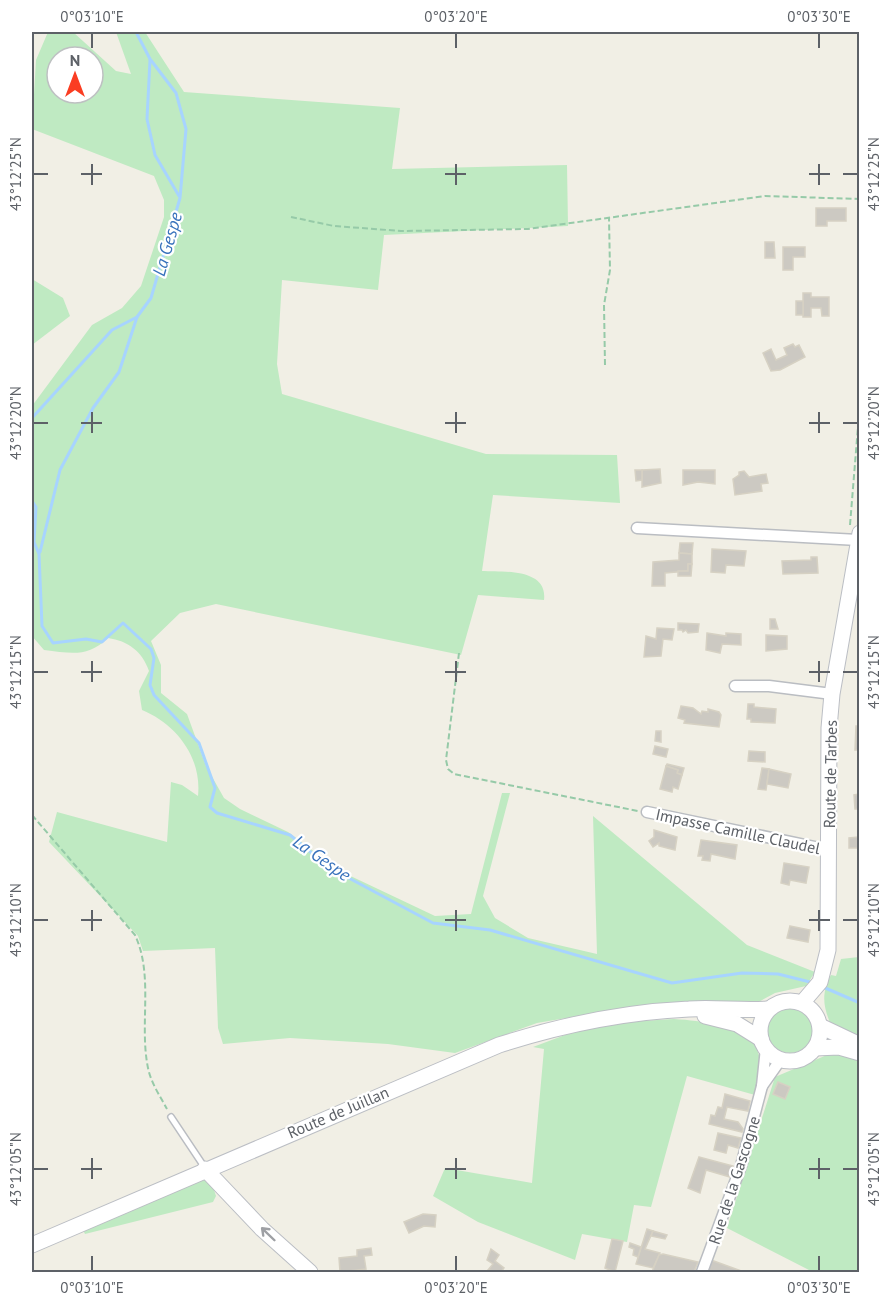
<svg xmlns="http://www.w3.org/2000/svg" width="891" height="1304" font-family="'PT Sans',sans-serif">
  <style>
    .green { fill: #bfeac2; fill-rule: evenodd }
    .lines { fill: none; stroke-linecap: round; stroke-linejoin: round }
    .stream { stroke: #a7d4ff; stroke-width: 3 }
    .building { fill: #ccc9c2; stroke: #d6d1c3; stroke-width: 1.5 }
    .lane-casing { stroke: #babdc2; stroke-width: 8 }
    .street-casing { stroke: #babdc2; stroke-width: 13 }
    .secondary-casing { stroke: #bbbec4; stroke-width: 17 }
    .path { stroke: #96caa8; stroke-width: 2; stroke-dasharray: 6 3; stroke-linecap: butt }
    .lane { stroke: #fff; stroke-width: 5 }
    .street { stroke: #fff; stroke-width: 10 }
    .secondary { stroke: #fff; stroke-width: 15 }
    .oneway { stroke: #9ea0a4 }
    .ticks { fill: none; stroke: #5d6167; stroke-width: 2 }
    .labels { text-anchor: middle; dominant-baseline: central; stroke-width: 4.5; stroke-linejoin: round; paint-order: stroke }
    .street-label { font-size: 16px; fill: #5d6167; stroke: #fff }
    .water-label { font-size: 18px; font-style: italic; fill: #3872bc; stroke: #fff }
    .neatline { fill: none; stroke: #5d6167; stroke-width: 2 }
    .ticks-label { font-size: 15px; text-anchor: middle; fill: #5d6167 }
  </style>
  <rect width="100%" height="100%" fill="#f1efe5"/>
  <!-- green -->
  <g class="green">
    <path d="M48 32H73L116 71 131 74 116 32H145L184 92 400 108 392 169 567 165 568 226 384 235 378 290 282 280 277 364 282 394 486 454 617 455 620 503 493 495 482 571C502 572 548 568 544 600L478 595 461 655 216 604 180 613 151 641 161 665V693L187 714 206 766 224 798 240 809 288 832 340 871 435 916 471 914 502 793H510L483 896 495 918 528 938 597 954 593 816 747 945 815 972 806 986 775 993 753 1005 637 1006 537 1023 455 1053 388 1044 290 1038 223 1044 218 1028 215 948 143 951 138 936 49 842 57 812 167 842 171 782 182 785 198 796C202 757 176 724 142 710L139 691 149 671C142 651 128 641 108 638 87 658 71 653 44 650L32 636V406L92 325 122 308 141 286 164 217V200L154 176 32 129 36 60ZM57 57H93V93H57Z"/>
    <polygon points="32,279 63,298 70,316 32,345"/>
    <path d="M859 957V1039L831 1025C823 1006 821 994 831 975L836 976 841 959Z"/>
    <circle cx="790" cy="1029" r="24"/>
    <path d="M674 1019C705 1021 729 1025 755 1042L760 1059 755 1095 687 1076 651 1207 634 1205 627 1242 582 1234 575 1260 478 1222 433 1196 445 1168 532 1183 544 1049 533 1047 573 1032 625 1022Z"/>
    <polygon points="834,1052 859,1057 859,1272 807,1272 809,1270 727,1228 775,1077"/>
    <polygon points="205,1180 212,1184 216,1196 213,1202 85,1234 83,1230 198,1181"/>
  </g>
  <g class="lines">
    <!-- stream -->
    <g class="stream">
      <polyline points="150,60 147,119 155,155 179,196"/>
      <polyline points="32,418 112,330 137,317 151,298 180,198 186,129 176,93 150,59 136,32"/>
      <polyline points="32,501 36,507 34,542 39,554 42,626 53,643 86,639 102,642 123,623 151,649 154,658 150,685 154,695 199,743 215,788 210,807 217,813 290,835 330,868 433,923 490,930 672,983 742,973 778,974 814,983"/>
      <polyline points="40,552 60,470 93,408 119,372 137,317"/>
      <polyline points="823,987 860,1003"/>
    </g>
  </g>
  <!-- building -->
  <g class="building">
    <polygon points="816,208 846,208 846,221 827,221 827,226 816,226"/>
    <polygon points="765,242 774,242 775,258 765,258"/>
    <polygon points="783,247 805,247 805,257 793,257 793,270 783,270"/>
    <polygon points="803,293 811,293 811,297 829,297 829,316 822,316 821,308 811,308 811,317 803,317"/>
    <rect x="796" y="301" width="7" height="14"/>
    <polygon points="793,344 795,347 799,345 805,357 780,370 771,371 763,353 771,349 776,360 787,355 784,348"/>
    <polygon points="660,469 661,483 642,487 642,470"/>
    <polygon points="635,470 642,470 642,480 636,481"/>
    <polygon points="683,470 715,470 715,484 698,482 683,485"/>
    <polygon points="744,471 749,477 766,474 768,483 761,484 762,491 735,495 733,479 739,475 739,472"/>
    <polygon points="680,543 693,543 692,554 679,553"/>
    <polygon points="712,549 746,551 744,566 726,565 725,573 711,572"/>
    <polygon points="679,553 692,554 692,564 688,564 688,571 665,573 665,586 652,586 653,562 679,560"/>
    <polygon points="811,557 817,557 818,573 783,574 782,561 811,560"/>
    <polygon points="688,564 692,564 691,576 678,576 678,571 688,571"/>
    <polygon points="770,619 775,619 778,629 770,629"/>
    <polygon points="678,623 699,624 698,632 688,633 686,630 683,632 682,630 678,630"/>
    <polygon points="657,628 674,629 672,640 663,639 661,656 644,657 646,636 656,639"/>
    <polygon points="707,633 726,636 726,633 741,634 741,645 722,644 720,653 706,650"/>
    <polygon points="766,635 787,636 787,649 766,651"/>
    <polygon points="748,704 754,704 754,707 776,709 775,723 751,722 751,719 747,719"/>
    <polygon points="681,706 693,708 701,714 702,711 708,712 708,709 719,712 721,715 719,727 684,723 685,720 678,718"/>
    <polygon points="856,726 860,726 860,750 855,750"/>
    <polygon points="656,731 661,731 661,742 655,741"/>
    <polygon points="655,746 668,749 666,757 653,754"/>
    <polygon points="749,751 765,752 765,762 748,761"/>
    <polygon points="667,764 684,768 682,775 677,773 678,770 666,766"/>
    <polygon points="666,766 678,770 677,773 682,775 678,789 673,787 672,792 660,789"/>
    <polygon points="762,768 769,769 766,790 758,789"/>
    <polygon points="769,769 791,774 788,788 767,784"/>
    <polygon points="860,794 860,809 855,809 854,795"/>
    <polygon points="654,830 677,837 675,850 659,846 659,843 653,847 649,841 654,837"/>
    <polygon points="858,837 859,848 849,848 849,838"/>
    <polygon points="701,840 737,845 735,859 711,854 710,861 702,860 703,856 698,856"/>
    <polygon points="784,863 809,867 806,883 790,880 789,885 781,883"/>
    <polygon points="790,926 810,930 808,942 787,938"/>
    <polygon points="778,1082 790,1087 785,1099 773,1094"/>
    <polygon points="725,1094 750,1101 748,1111 727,1107 724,1119 738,1122 743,1129 742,1132 709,1124 711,1115 715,1116 718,1107 722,1108"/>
    <polygon points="718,1133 741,1138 738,1148 728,1145 726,1153 714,1150"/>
    <polygon points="699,1157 733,1166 730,1177 706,1170 700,1193 688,1188"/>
    <polygon points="423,1214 436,1215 435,1227 424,1226 409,1233 404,1222"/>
    <polygon points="647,1229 653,1231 645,1249 660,1253 653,1268 636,1264"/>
    <polygon points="653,1231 667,1235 665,1239 651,1236"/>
    <polygon points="612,1239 623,1241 615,1272 605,1268"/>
    <polygon points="630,1243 641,1247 638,1257 633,1255 634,1249 629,1247"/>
    <polygon points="371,1248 372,1255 364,1256 366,1269 340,1272 339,1258 357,1256 357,1250"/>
    <polygon points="491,1249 499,1255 495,1261 504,1268 501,1272 488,1270 493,1264 487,1260"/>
    <polygon points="659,1255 663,1254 698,1262 694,1272 652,1272"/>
    <polygon points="711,1260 744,1272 707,1271"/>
  </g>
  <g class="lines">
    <defs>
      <polyline id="lane" points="171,1117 205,1168"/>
      <g id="street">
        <polyline points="637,528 858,540"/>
        <polyline points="735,686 769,686 832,694"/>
        <polyline points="647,812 829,850"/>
        <polyline points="766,1048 762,1086 781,1059"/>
        <polyline points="702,1272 741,1166 762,1086"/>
      </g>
      <g id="secondary">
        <circle cx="790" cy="1031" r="30"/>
        <polyline points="802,1003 820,982 828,950 829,728 832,694 860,533"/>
        <polyline points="705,1016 737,1024 761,1039"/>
        <polyline points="820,1026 860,1045"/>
        <polyline points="815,1048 839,1047 860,1053"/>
        <polyline points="205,1169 262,1229 310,1272"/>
        <path d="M32 1245 499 1045C561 1025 624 1012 689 1009 715 1007 741 1011 767 1009"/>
      </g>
    </defs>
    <!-- lane casing -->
    <use href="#lane" class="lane-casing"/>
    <!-- street casing -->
    <use href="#street" class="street-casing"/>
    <!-- secondary casing -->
    <use href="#secondary" class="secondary-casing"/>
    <!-- path -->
    <g class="path">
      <polyline points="291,217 334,226 401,231 528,229 765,196 860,199"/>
      <polyline points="605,365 604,305 610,270 609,218"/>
      <polyline points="850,525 860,402"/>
      <polyline points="459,653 446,760 448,769 454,774 638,811"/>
      <path d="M32 815 135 935C154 976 139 1024 148 1068 151 1083 160 1096 167 1109"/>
    </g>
    <!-- lane -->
    <use href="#lane" class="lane"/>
    <!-- street -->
    <use href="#street" class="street"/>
    <!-- secondary -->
    <use href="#secondary" class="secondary"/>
  </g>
  <!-- one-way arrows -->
  <defs><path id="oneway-shaft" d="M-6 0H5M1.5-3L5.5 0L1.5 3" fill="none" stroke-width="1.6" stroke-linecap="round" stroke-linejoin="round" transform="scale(1.5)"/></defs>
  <use class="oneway" href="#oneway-shaft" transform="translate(268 1234) rotate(-136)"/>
  <!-- ticks -->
  <path class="ticks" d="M92 33V48M456 33V48M819 33V48M92 164V185M456 164V185M819 164V185M33 174H48M81 174H102M445 174H466M809 174H830M843 174H858M92 412V433M456 412V433M819 412V433M33 423H48M81 423H102M445 423H466M809 423H830M843 423H858M92 661V682M456 661V682M819 661V682M33 672H48M81 672H102M445 672H466M809 672H830M843 672H858M92 910V931M456 910V931M819 910V931M33 920H48M81 920H102M445 920H466M809 920H830M843 920H858M92 1158V1179M456 1158V1179M819 1158V1179M33 1169H48M81 1169H102M445 1169H466M809 1169H830M843 1169H858M92 1256V1271M456 1256V1271M819 1256V1271"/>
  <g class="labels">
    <!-- street labels -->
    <g class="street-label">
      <text transform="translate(830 774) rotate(-89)">Route de Tarbes</text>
      <text transform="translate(738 831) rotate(12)">Impasse Camille Claudel</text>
      <text transform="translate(338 1112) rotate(-23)">Route de Juillan</text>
      <text transform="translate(734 1180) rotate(-72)">Rue de la Gascogne</text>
    </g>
    <!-- water labels -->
    <g class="water-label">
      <text transform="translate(167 244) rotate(-74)">La Gespe</text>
      <text transform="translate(322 858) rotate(35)">La Gespe</text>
    </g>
  </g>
  <!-- border -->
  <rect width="891" height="1304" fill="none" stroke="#ffffff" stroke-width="66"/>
  <!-- north arrow -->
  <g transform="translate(75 75)"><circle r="28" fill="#ffffff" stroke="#bec0c2" stroke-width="1.5"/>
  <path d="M0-4.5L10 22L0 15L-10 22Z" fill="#fa3d22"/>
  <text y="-9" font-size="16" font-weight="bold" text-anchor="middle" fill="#5d6167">N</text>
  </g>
  <rect x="33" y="33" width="825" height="1238" class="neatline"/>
  <g class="ticks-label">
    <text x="92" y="22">0°03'10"E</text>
    <text x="456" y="22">0°03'20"E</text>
    <text x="819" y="22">0°03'30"E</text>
    <text transform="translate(16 174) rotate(-90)" y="5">43°12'25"N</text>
    <text transform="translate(874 174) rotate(-90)" y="5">43°12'25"N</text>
    <text transform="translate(16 423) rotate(-90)" y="5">43°12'20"N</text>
    <text transform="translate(874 423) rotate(-90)" y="5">43°12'20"N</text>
    <text transform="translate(16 672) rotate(-90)" y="5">43°12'15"N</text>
    <text transform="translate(874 672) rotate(-90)" y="5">43°12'15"N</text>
    <text transform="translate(16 920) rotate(-90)" y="5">43°12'10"N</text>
    <text transform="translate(874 920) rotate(-90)" y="5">43°12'10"N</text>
    <text transform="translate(16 1169) rotate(-90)" y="5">43°12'05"N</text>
    <text transform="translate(874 1169) rotate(-90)" y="5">43°12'05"N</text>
    <text x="92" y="1293">0°03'10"E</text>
    <text x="456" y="1293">0°03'20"E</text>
    <text x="819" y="1293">0°03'30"E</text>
  </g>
</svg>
